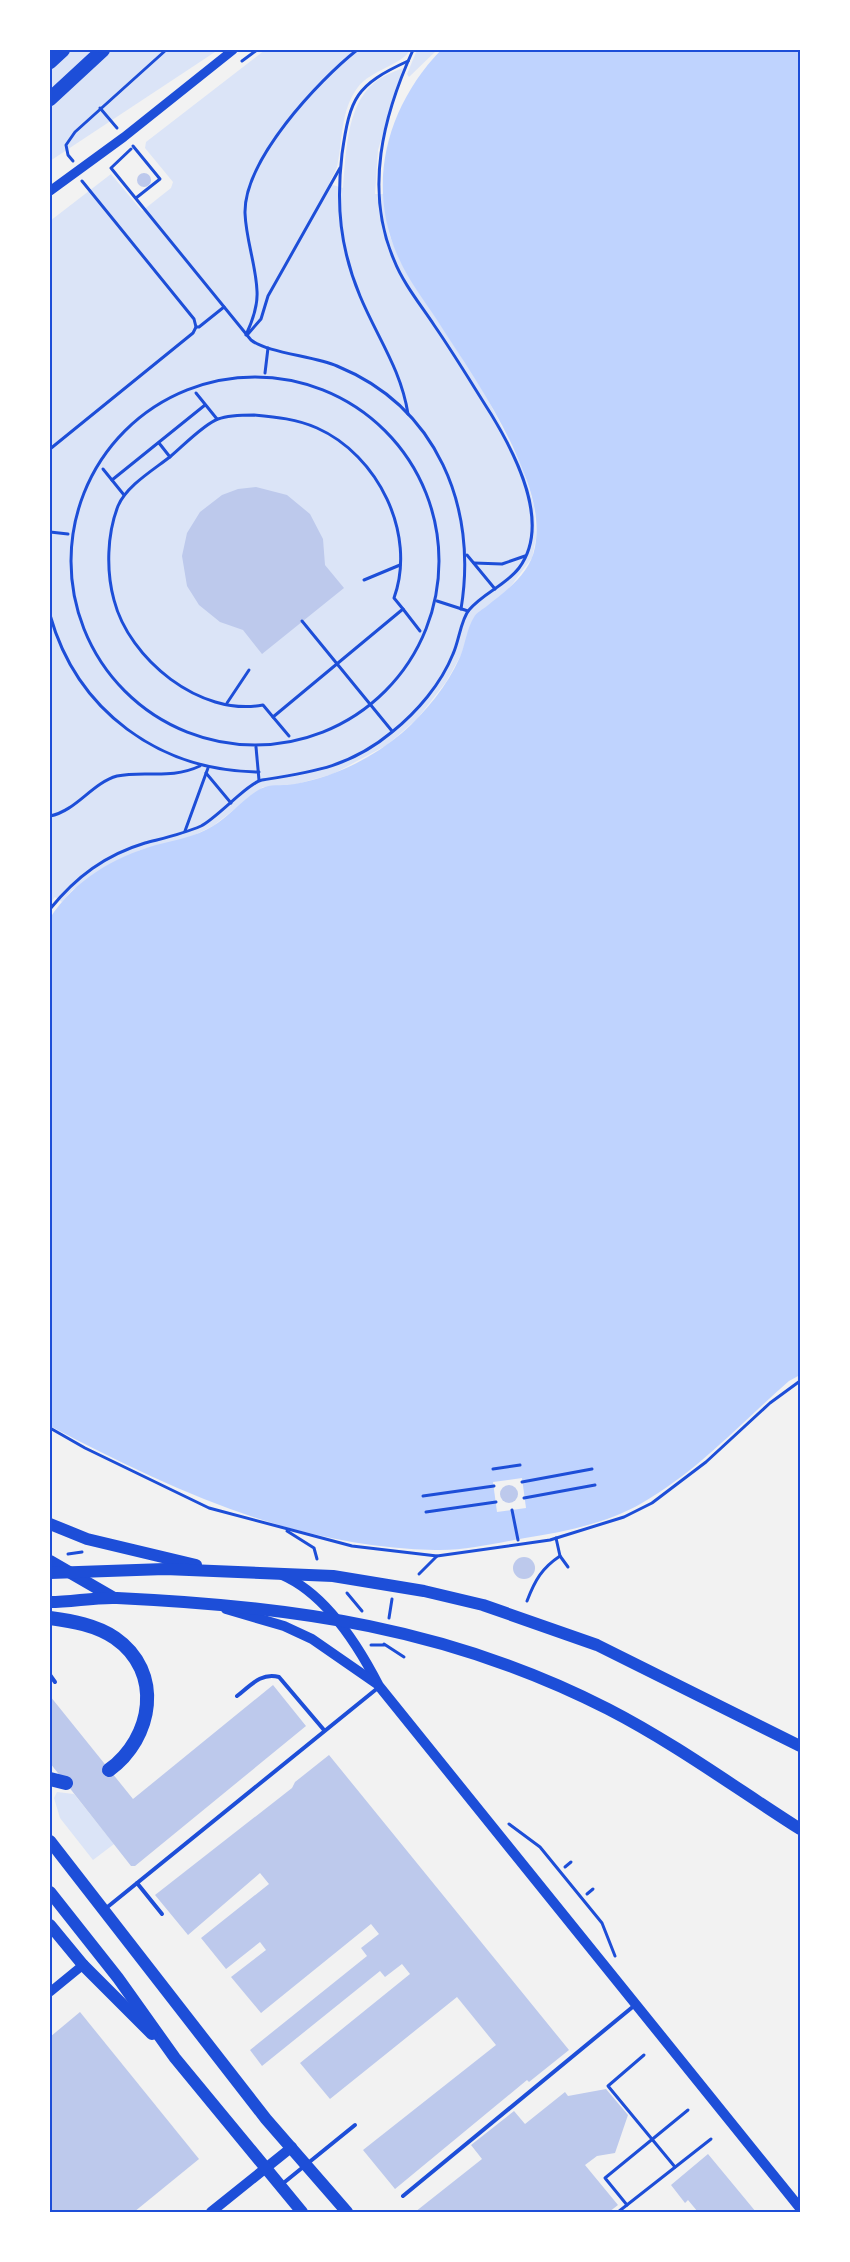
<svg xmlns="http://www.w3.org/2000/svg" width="850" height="2262" font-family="'Alegreya Sans',sans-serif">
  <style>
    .green { fill: #dbe4f7 }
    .water { fill: #bfd3fe }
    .pier { fill: #f2f2f2 }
    .building { fill: #bdc9ec }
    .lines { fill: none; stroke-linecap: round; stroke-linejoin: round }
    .path { stroke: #1d4ed8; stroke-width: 3 }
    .service { stroke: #1d4ed8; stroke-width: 4 }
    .tertiary { stroke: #1d4ed8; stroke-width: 9 }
    .secondary { stroke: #1d4ed8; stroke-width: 10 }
    .primary { stroke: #1d4ed8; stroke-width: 12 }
    .trunk { stroke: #1d4ed8; stroke-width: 12 }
    .motorway { stroke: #1d4ed8; stroke-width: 14 }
    .neatline { fill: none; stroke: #1d4ed8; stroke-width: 2 }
  </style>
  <rect width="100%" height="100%" fill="#f2f2f2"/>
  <!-- green -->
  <g class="green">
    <polygon points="50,50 218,50 50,161"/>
    <path d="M265 50H410C402 65 371 70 358 87 340 111 343 140 337 167 335 173 331 178 329 184L343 188C346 155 346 106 374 83 382 76 393 72 403 68L378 150 375 194H383L389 234 400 261 486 396 523 469 534 506 536 538 532 558 508 590 474 617 461 655 446 682 417 719 387 745 333 774 293 785 263 787 213 826 188 838 140 850 72 890 62 902 55 897 50 903V221L111 174 142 211 171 188 173 182 145 148 146 142Z"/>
    <polygon points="417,50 437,50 409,77 407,74"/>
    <polygon points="57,1792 74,1794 114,1844 93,1860 60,1818 54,1798"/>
  </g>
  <!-- water -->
  <path class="water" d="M441 50H800V1375L789 1381C742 1422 697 1472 642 1503 608 1523 564 1532 525 1538 497 1543 464 1551 435 1550 294 1547 172 1490 50 1426V918C75 880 112 858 156 845 175 840 195 837 213 826 229 817 249 792 265 787 274 784 285 786 295 784 334 777 371 759 402 733 426 712 447 686 460 657 465 645 467 628 474 617 476 613 483 609 487 606 507 590 530 574 535 547 541 515 529 483 516 454 495 406 465 364 437 320 424 300 409 281 399 259 365 185 387 106 441 50Z"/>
  <!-- pier -->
  <polygon class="pier" points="522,1478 526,1508 497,1512 493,1482"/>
  <!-- building -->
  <g class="building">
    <circle cx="144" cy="180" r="7"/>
    <polygon points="256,487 287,495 310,514 323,539 325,565 344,588 262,654 243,630 220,622 199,605 187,586 182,556 187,533 200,512 222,495 238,489"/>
    <circle cx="509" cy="1494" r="9"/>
    <circle cx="524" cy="1568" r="11"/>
    <polygon points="273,1685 306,1726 135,1866 131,1866 50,1763 50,1696 133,1799"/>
    <polygon points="329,1755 569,2050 529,2082 527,2080 395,2189 363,2150 496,2045 457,1997 330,2099 300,2063 410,1974 402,1964 385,1977 380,1971 262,2066 250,2050 367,1956 361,1948 379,1934 371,1924 261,2013 231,1977 266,1950 260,1942 226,1969 201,1938 269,1884 260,1873 188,1935 155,1895 292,1788 295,1782"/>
    <polygon points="80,2012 199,2159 134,2212 50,2212 50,2037"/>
    <polygon points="606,2089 628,2115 615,2153 597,2156 585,2165 618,2205 609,2212 415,2212 482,2159 471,2145 514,2111 525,2124 565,2092 568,2096"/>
    <polygon points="708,2154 756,2212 698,2212 688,2200 685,2203 671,2185"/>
  </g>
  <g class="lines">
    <!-- path -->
    <g class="path">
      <polyline points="242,61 257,50"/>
      <polyline points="100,108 117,128"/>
      <polyline points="133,146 160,179 136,198"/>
      <path d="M131 149 111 168 251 340C267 353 314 356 337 366 437 407 478 507 461 609"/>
      <polyline points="73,161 68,155 66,145 75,132 166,50"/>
      <polyline points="196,327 199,327 224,307"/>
      <polyline points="248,334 261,319 268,296 340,168"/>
      <path d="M246 335C252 322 258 306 257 291 256 265 246 240 245 213 244 160 318 81 357 50"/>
      <polyline points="265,373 268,348"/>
      <circle cx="255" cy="561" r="184"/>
      <polyline points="196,393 217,419"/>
      <path d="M408 414C401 369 377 337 360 296 340 248 336 205 342 154 350 97 356 85 408 61"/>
      <path d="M254 415C276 417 297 419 317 428 378 455 417 534 394 598L403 609 273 717 263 705C200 717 129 659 114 600 106 571 107 534 118 506 127 485 155 469 171 456 183 446 204 424 218 419 229 415 243 415 254 415Z"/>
      <polyline points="159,443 170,457"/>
      <polyline points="50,449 193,333 196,327 194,319 82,181"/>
      <polyline points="103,469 124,495"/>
      <polyline points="112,480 205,405"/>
      <polyline points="50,532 68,534"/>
      <polyline points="467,555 495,589"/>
      <polyline points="474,563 502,564 525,556"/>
      <polyline points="364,580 400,565"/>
      <polyline points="437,601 468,611"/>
      <polyline points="403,609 420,631"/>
      <path d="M50 615C77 711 159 771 259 772"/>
      <polyline points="302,621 392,731"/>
      <polyline points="227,703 249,670"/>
      <polyline points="273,717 289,736"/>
      <polyline points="256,747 259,780"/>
      <polyline points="206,773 231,803"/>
      <path d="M50 816C76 811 92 783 117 776 145 770 170 780 200 766"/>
      <polyline points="185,831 208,768"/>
      <path d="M50 909C76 877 105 855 145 843 164 838 183 834 201 826 217 818 249 782 262 780 313 772 350 767 392 732 417 712 441 684 453 654 459 641 461 619 469 610 483 593 506 585 519 568 552 524 516 455 491 414 472 384 454 354 434 325 420 304 403 283 394 260 364 190 383 116 413 50"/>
      <polyline points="50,1428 85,1448 209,1508 352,1546 437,1556 550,1540 624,1517 652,1503 706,1462 770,1403 800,1381"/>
      <polyline points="493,1469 520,1465"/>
      <polyline points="522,1482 592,1469"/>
      <polyline points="423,1496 494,1486"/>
      <polyline points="524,1498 595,1485"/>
      <polyline points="512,1510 518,1540"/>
      <polyline points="426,1512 496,1502"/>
      <polyline points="287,1531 314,1548 317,1559"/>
      <polyline points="68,1554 82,1552"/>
      <polyline points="560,1556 568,1567"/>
      <polyline points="419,1574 437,1556"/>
      <polyline points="347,1593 362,1611"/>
      <path d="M527 1601C535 1580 542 1568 560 1556L556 1538"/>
      <polyline points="389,1618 392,1599"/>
      <polyline points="384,1644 404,1657"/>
      <polyline points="371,1645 384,1645"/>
      <polyline points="509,1824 540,1847 602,1923 615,1956"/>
      <polyline points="565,1867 571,1862"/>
      <polyline points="587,1894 593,1889"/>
      <polyline points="644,2055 608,2086 675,2167"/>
      <polyline points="627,2205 605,2178 688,2110"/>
      <polyline points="618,2212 711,2139"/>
    </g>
    <!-- service -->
    <g class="service">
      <polyline points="50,1675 55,1682"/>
      <path d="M237 1696C250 1686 261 1672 279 1677L324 1730"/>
      <polyline points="137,1883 162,1914"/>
      <polyline points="105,1909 379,1687"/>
      <polyline points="281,2185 355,2125"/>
      <polyline points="403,2196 635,2005"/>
    </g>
    <!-- tertiary -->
    <g class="tertiary">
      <polyline points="50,191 124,137 233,50"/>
      <polyline points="50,1992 83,1965"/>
    </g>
    <!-- secondary -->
    <g class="secondary">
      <path d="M282 1575C326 1594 358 1645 379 1686L800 2208"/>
      <polyline points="226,1609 284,1626 312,1639 377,1684"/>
      <polyline points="211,2212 292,2147"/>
    </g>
    <!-- primary -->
    <g class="primary">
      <polyline points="50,1524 87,1539 196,1565"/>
      <polyline points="50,1561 114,1598"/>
      <polyline points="50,1573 165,1569 333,1576 424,1591 483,1605 597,1645 800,1746"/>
      <path d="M50 1602C72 1602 95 1597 117 1598 293 1606 450 1628 608 1709 676 1744 737 1789 800 1829"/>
      <polyline points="50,1925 83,1965"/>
    </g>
    <!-- trunk -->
    <g class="trunk">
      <polyline points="50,1841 266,2119 347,2212"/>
      <polyline points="50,1892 118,1978 175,2058 302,2212"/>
      <polyline points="83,1965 152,2034"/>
    </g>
    <!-- motorway -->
    <g class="motorway">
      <polyline points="50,62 63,50"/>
      <polyline points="50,99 103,50"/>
      <path d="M50 1618C72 1621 96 1625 115 1638 164 1672 153 1738 109 1770"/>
      <polyline points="50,1779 66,1783"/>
    </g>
  </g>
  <!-- border -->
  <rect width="850" height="2262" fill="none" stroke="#ffffff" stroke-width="102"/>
  <rect x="51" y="51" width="748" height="2160" class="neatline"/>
</svg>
